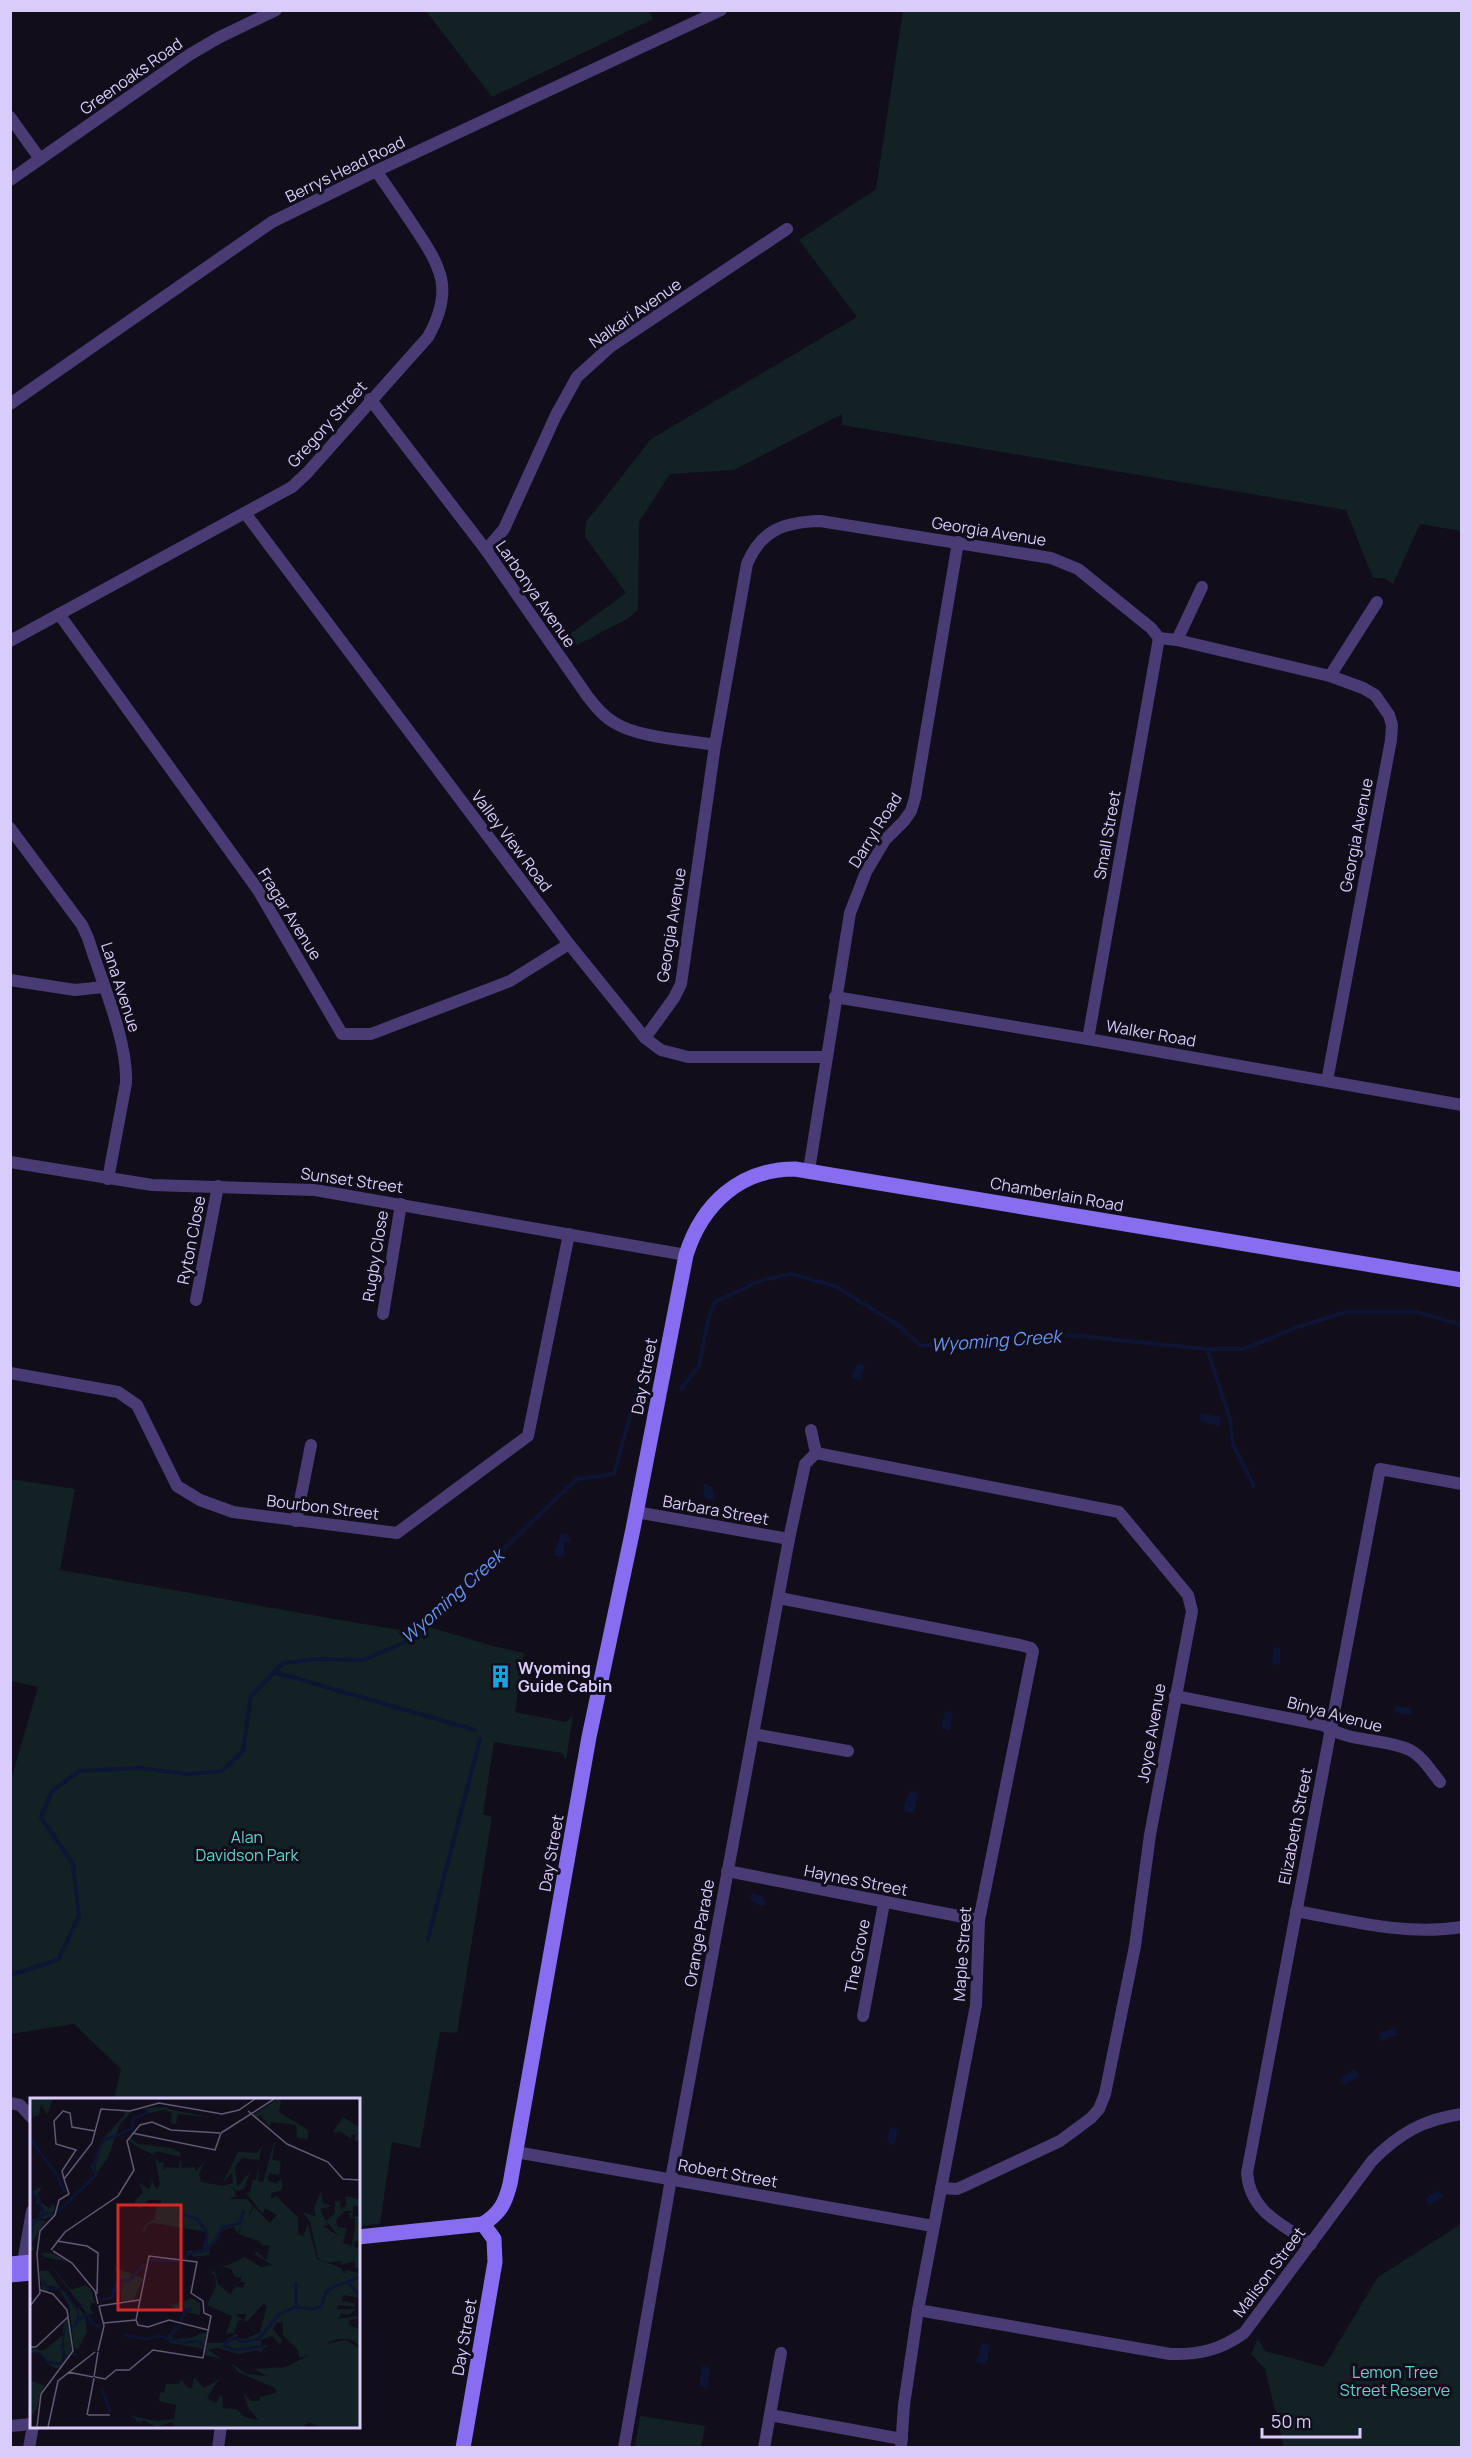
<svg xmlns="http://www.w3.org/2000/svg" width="1472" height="2458" font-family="Manrope,sans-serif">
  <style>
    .green { fill: #112124 }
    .water { fill: #0d1434 }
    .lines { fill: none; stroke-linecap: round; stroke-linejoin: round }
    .stream { stroke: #0d1434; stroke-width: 4 }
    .street { stroke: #493c75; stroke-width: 12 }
    .secondary { stroke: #876df0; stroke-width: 15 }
    .labels { text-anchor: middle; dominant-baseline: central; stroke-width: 6; stroke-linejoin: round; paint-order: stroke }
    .street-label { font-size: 16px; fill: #d9ccfa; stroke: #120d1b }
    .poi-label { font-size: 16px; font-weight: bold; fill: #d9ccfa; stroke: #120d1b; text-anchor: start }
    .park-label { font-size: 16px; fill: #61d1c9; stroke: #120d1b }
    .water-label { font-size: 18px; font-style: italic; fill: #6496ef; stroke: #120d1b }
    .inset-river { fill: none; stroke: #0d1434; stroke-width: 3 }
    .inset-road { fill: none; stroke: #625974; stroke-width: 1.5 }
    .view { fill: #d62828; fill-opacity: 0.15; stroke: #d62828; stroke-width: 3 }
    .inset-edge { fill: none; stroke: #d9ccfa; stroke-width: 3 }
  </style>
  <rect width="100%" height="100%" fill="#120d1b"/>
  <!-- green -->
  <g class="green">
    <polygon points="649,10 653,19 492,97 426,11"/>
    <polygon points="903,11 1461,11 1461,531 1420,524 1393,584 1384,578 1373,578 1346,510 842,425 842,414 734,470 670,474 639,522 638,610 627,619 577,645 566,637 626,593 585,537 586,522 651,439 857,317 799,240 876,189"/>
    <path d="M10 1479 75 1489 60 1570C174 1589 287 1612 401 1630L413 1622 493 1646 524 1653 515 1712 566 1722 573 1716 566 1760 562 1753 494 1742 483 1814 492 1817 457 2033 440 2032 420 2148 392 2142 380 2224 359 2226 358 2100 114 2099 121 2069 74 2024 11 2034V1780L38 1687 11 1681Z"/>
    <polygon points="1461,2224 1461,2447 1284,2447 1265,2369 1251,2354 1258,2339 1265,2351 1324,2367 1378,2277"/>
    <polygon points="640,2416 705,2426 701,2447 635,2447"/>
  </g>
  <!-- water -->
  <g class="water">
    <polygon points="858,1363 865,1366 860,1381 851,1376"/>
    <polygon points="1201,1413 1221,1417 1220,1426 1200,1421"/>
    <polygon points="705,1483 712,1487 715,1498 710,1500 705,1498 703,1487"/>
    <polygon points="561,1533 567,1534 571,1542 569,1544 565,1541 564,1556 559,1557 554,1555"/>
    <polygon points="1274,1647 1280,1648 1280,1665 1272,1664"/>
    <polygon points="1395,1706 1411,1708 1412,1715 1394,1712"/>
    <polygon points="945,1711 953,1713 950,1730 941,1728"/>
    <polygon points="910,1791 918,1792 914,1813 905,1811 904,1805"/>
    <polygon points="754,1893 763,1897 766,1905 762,1906 751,1901 750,1896"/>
    <polygon points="1395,2028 1398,2035 1381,2041 1378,2033"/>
    <polygon points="1355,2069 1360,2076 1345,2085 1340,2078"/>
    <polygon points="890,2127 897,2129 896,2142 893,2145 889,2144 887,2139"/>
    <polygon points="1438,2190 1443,2197 1429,2206 1425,2199"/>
    <polygon points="982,2343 990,2345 987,2361 984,2364 976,2362"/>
    <polygon points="702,2366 711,2368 707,2389 699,2385"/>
  </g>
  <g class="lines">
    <!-- stream -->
    <g class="stream">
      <polyline points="1207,1349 1230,1419 1233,1445 1254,1486"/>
      <polyline points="681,1389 699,1366 708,1320 715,1302 762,1280 791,1274 835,1286 898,1325 921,1346 1021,1334 1050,1333 1207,1349 1244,1349 1300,1326 1347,1312 1418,1312 1462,1325"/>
      <polyline points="274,1672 475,1730"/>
      <polyline points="428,1939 480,1739"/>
      <polyline points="10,1975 58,1960 79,1916 73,1864 41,1817 52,1791 79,1771 139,1768 187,1774 222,1771 243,1751 251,1696 283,1663 319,1659 363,1660 408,1641 577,1479 614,1474 639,1383"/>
    </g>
    <!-- street -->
    <g class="street">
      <polyline points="10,117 40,159"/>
      <polyline points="10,180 189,55 218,38 276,10"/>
      <path d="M370 399 486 550 588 697C596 707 604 717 615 723 639 738 686 740 715 745"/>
      <polyline points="10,404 272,222 376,171 721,10"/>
      <polyline points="245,513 569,944 645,1038 661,1050 688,1057 826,1057"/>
      <polyline points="486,550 504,529 556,415 577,377 610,347 787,229"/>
      <polyline points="59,614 258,890 342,1034 371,1034 510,981 569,944"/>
      <polyline points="1177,640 1202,587"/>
      <path d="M10 641 292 487 307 473 428 337C455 289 441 267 413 225 401 207 389 189 376 171"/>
      <polyline points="1330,676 1377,602"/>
      <path d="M10 828 82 925 88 938C101 980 128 1041 126 1083L108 1179"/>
      <polyline points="10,980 75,990 103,987"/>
      <polyline points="835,997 1088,1039 1462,1105"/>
      <path d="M645 1038 674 998 681 984 715 745 747 564C761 530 784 522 820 521L1051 558 1078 569 1151 628 1159 638 1177 640 1330 676 1363 688 1375 695 1389 715 1392 725 1391 740 1327 1081"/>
      <polyline points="1088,1039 1159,638"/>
      <polyline points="10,1162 152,1185 315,1190 686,1255"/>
      <polyline points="809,1170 850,913 866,872 885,840 904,821 911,811 915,798 958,542"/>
      <polyline points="196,1300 218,1186"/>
      <polyline points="383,1314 401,1204"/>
      <polyline points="10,1373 118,1392 137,1405 177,1486 200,1500 233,1512 397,1533 528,1436 569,1234"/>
      <polyline points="816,1453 1119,1512 1188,1595 1192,1611 1150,1835 1135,1946 1105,2094 1099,2109 1091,2118 1060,2141 964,2186 957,2189 941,2188"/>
      <polyline points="636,1512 789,1539"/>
      <polyline points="296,1521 311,1445"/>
      <polyline points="779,1598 1020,1645 1031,1648 1033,1651 979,1920 976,2005 918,2310 904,2405 901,2448"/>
      <path d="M1175 1696 1323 1725C1350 1743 1384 1738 1410 1750 1423 1757 1431 1771 1440 1782"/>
      <polyline points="753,1734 848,1751"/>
      <polyline points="727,1871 979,1920"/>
      <path d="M1296 1911C1351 1921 1406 1936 1462 1927"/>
      <polyline points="863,2016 884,1903"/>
      <polyline points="10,2103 20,2105 32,2118"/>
      <polyline points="516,2152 933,2226"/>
      <path d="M1311 2244C1282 2224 1250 2212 1247 2173L1380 1469 1462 1484"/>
      <polyline points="23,2263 32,2211"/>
      <path d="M918 2310 1170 2354C1199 2355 1220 2350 1244 2333L1372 2161C1398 2134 1424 2119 1462 2114"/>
      <polyline points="770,2415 902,2439"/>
      <polyline points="10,2426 32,2424"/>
      <polyline points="29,2448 33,2426"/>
      <polyline points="218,2448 221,2426"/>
      <polyline points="624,2448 671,2179 789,1539 805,1464 816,1453 811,1430"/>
      <polyline points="764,2448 781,2353"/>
    </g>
    <!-- secondary -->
    <g class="secondary">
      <polyline points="358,2237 483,2224"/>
      <polyline points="10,2264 32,2262"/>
      <polyline points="10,2275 32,2273"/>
      <path d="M463 2448 495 2262 494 2239 483 2224C500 2213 505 2204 510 2184L589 1737 633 1529 686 1255C702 1204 740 1169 795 1169L1462 1280"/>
    </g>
  </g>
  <!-- icons -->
  <defs>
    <symbol id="building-bare" viewBox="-9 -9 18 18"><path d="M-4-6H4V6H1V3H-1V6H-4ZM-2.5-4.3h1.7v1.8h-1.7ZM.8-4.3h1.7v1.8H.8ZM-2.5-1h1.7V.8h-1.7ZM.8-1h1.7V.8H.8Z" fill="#17a4db" stroke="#120d1b" stroke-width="2.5" paint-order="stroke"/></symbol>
  </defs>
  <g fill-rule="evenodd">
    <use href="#building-bare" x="484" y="1660" width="33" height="33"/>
  </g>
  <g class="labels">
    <!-- street labels -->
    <g class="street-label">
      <text transform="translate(131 76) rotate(-35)">Greenoaks Road</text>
      <text transform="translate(345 169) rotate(-26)">Berrys Head Road</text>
      <text transform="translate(635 313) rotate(-35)">Nalkari Avenue</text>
      <text transform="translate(327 424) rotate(-48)">Gregory Street</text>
      <text transform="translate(989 531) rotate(9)">Georgia Avenue</text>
      <text transform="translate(536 594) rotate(55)">Larbonya Avenue</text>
      <text transform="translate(875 830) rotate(-58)">Darryl Road</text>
      <text transform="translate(1107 835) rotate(-80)">Small Street</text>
      <text transform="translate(1356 835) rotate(-79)">Georgia Avenue</text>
      <text transform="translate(512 841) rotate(53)">Valley View Road</text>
      <text transform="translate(290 914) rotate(58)">Fragar Avenue</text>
      <text transform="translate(671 925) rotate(-81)">Georgia Avenue</text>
      <text transform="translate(121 987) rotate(72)">Lana Avenue</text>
      <text transform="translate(1151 1033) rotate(10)">Walker Road</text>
      <text transform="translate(352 1180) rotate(8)">Sunset Street</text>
      <text transform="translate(1057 1194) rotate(10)">Chamberlain Road</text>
      <text transform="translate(191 1240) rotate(-79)">Ryton Close</text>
      <text transform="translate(375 1256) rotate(-81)">Rugby Close</text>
      <text transform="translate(644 1376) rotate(-79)">Day Street</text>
      <text transform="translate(323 1507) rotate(7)">Bourbon Street</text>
      <text transform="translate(716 1510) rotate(10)">Barbara Street</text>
      <text transform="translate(1335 1714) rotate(15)">Binya Avenue</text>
      <text transform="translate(1151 1733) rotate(-80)">Joyce Avenue</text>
      <text transform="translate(1295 1826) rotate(-79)">Elizabeth Street</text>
      <text transform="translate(551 1853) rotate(-80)">Day Street</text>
      <text transform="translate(856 1880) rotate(11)">Haynes Street</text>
      <text transform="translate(699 1933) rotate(-80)">Orange Parade</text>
      <text transform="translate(962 1954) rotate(-86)">Maple Street</text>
      <text transform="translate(857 1956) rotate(-79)">The Grove</text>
      <text transform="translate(728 2173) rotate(10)">Robert Street</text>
      <text transform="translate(1269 2272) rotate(-53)">Malison Street</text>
      <text transform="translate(464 2337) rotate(-80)">Day Street</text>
    </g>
    <!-- poi labels -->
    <g class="poi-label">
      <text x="518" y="1668">Wyoming<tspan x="518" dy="18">Guide Cabin</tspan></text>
    </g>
    <!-- park labels -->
    <g class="park-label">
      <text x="247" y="1837">Alan<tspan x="247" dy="18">Davidson Park</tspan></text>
      <text x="1395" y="2372">Lemon Tree<tspan x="1395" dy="18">Street Reserve</tspan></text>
    </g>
    <!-- water labels -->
    <g class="water-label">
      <text transform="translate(996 1340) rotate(-4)">Wyoming Creek</text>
      <text transform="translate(452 1596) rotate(-42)">Wyoming Creek</text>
    </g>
  </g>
  <!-- overview -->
  <g transform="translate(30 2098)">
    <rect width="330" height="330" fill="#120d1b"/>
    <path d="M1 1H23L17 17 11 7 9 17 3 19ZM248 1 251 2 249 14 278 32V41L267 40 266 27 241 24 240 29 230 17 228 20 223 17ZM135 9 139 11 183 20 148 16 146 26 141 25 142 15 135 12 115 16V10ZM92 12 101 14 89 28 78 60 65 77 60 68 67 63 72 42 95 16ZM313 19 330 30V44L324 42 326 37 322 36 321 41 311 34 302 35ZM246 38 242 62 251 63 250 72 249 77 239 75 238 82 246 86 251 81 253 88 250 93 241 95V101L246 98 268 119V136L273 138 278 126 287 161 311 170 314 176 316 172 329 175 330 172V200L313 197 312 203 325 205V209L308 207 307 211H326L319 217 311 215 308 221 325 218 330 220 320 222 318 226 330 232V249L324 243 318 241H307L295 246 315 242 330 250V329H288L279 324 273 329H144L143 324 127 329 112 322 111 326 108 322 107 326 106 321 98 317 127 323 144 321 146 307 129 303 130 294 134 295 136 286H149L151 281 158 290H162L164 279 174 290 189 281 177 300 186 305 192 296 193 310 207 311 214 319 228 322 220 312 221 317 213 295 221 303H230V299L246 295 245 290 208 274 201 265 217 276 236 278 224 271 256 269 279 257 269 260 268 252 253 237V225L247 224 243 231 252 242 250 247 242 238 231 242V247H238L230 255 228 252 209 256 188 250 178 252 192 261 175 257 177 245H192L207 235 209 240 216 241 230 234 237 208 233 206 218 223 214 224 216 216H205L212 222 208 223 204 235 196 236 202 218 177 207 186 188 185 178 179 173 185 174 188 186 200 196 206 188 213 190 215 184H210L212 179H205L201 171 185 166 196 168 215 159 231 169 242 167 224 156 227 154 236 162 240 147 233 148 229 143 208 136 224 109 240 125 247 117 235 110 233 116 216 95 220 94 223 82H226L229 67 228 83 233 84ZM100 39 108 46 141 50 150 54 151 59 126 53 124 57 107 49 98 42ZM232 48 229 62 212 60 205 69 207 89 220 74 214 91 207 93 203 89 206 98 199 101H217L223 108 215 125 207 135 204 129 192 132 185 146 181 145 179 157 164 159 158 155 156 159 157 153 173 152 176 134 124 125 117 127 115 133 112 134 116 126 124 121 127 107 131 106V102H119L109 111 104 104 113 94 109 85 119 91 122 83 127 91 130 86 125 59 129 65 134 64 133 73 136 69 149 70 150 60 152 70 165 69V74L176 62 169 76 171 84 194 88 203 85 202 75 193 84 208 54 227 55ZM8 90H12L8 95 11 104 20 111 22 106 25 108 23 118 14 121 8 120 12 108 6 105 7 99 0 96ZM291 94 293 105 302 108 290 111 298 127 293 128 309 138 296 123 305 115V104L310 103 311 111 316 108V98L330 102V144L325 143 324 148 330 152V170H325V163L311 167V163L295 165 288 160 280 124 273 114 286 119 284 109ZM323 108H328L329 118 321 119 324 114 319 115 320 121 325 120V127L322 148 313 145 317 130 308 129 306 122 315 113H323ZM2 121 16 123 1 146 5 151 0 153ZM11 155H21L39 164 14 159 41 192 56 187 61 192 65 205H61L60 211 64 215 58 217ZM84 169 113 180 104 202 91 203V194H82L90 179ZM9 173H19L30 190 15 187 18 193H13ZM29 191 34 194 48 212V208L55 218 57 234 48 252 44 250 39 207ZM162 200 170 205V217L156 214 149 225 153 214 143 212 142 207ZM38 219 42 256 30 271 22 269 18 266 35 264 33 229ZM173 235H177L174 251 140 245 137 240 140 237 144 241 160 240ZM33 237 32 265 17 263 10 255H0L3 250 13 253ZM0 282 15 288 4 316 0 315Z" fill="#112124" fill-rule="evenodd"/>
    <path d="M13 181 19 190H26L35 193 48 211 50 207 55 205 48 212 49 219 55 218 44 230 36 229 33 245 35 258 39 256 46 255 50 257H39L33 266 30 267 18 266 9 256 0 255 9 254 17 263 32 265 34 263 31 248 35 229 37 225 43 229 48 216 33 193 18 191 14 187 0 190V186L2 190 14 186Z" fill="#0d1434"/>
    <path class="inset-river" d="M87 38 102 30 103 21 116 15V11M0 40 11 56M12 58 26 75 35 94M0 95 9 99 13 116M28 114 66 77 64 68 69 50 74 42 86 38M152 116 167 121 177 134 176 152M0 141 3 125 14 116 24 115M154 161 158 156 178 152 193 129 210 125 214 112M119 162 146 163M317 183 330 198M266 184V209M70 202 83 199V191H91L90 183H98L115 166M53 218 58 217 61 225 71 229M151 224 156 212 162 211M94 237 117 241 129 238 153 245 169 243 173 249M137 240 150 227M193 246 206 240 212 244 229 241 249 216 266 209 283 211 291 208 296 194 303 189 330 179M193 247 204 252 235 248M72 291 80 314"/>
    <path class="inset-road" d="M218 13 257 46 298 64 313 81 330 82M102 35 185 52 191 35M191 35 244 1M34 81 32 73 46 52 26 46 24 23 33 13 40 15 42 29 65 33M27 143 57 148 68 155 67 196M21 152 35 134 88 98 104 72 97 43 110 27 122 24 141 32 190 35M23 153 42 165 65 193 68 206M7 156 10 133 25 117 29 102 39 96 34 81 62 45 71 11 100 13 129 5 192 16 209 12 225 1M0 208 10 195 7 156M69 208 109 202M106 222 108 227 118 229 139 222 178 232M74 225 106 222M0 249H6L39 218M68 253 74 228 69 208M38 274 63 279M64 279 68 254M65 279 75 281 86 272H99L123 252 173 260 181 218 174 215 173 203 161 195 167 164 119 158 106 222M57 317 64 280M58 317H80M7 329 11 296 43 253 37 212 23 196 10 192M18 329 28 283 65 254"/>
    <path class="view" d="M88 107H151V212H88Z"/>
    <rect width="330" height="330" class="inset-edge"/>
  </g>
  <!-- border -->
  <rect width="1472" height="2458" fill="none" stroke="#d9ccfa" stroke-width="24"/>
  <!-- scale -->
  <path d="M1262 2428v9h98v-9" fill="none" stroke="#d9ccfa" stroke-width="3"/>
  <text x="1271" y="2428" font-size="18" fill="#d9ccfa" stroke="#120d1b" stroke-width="4.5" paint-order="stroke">50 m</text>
</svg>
